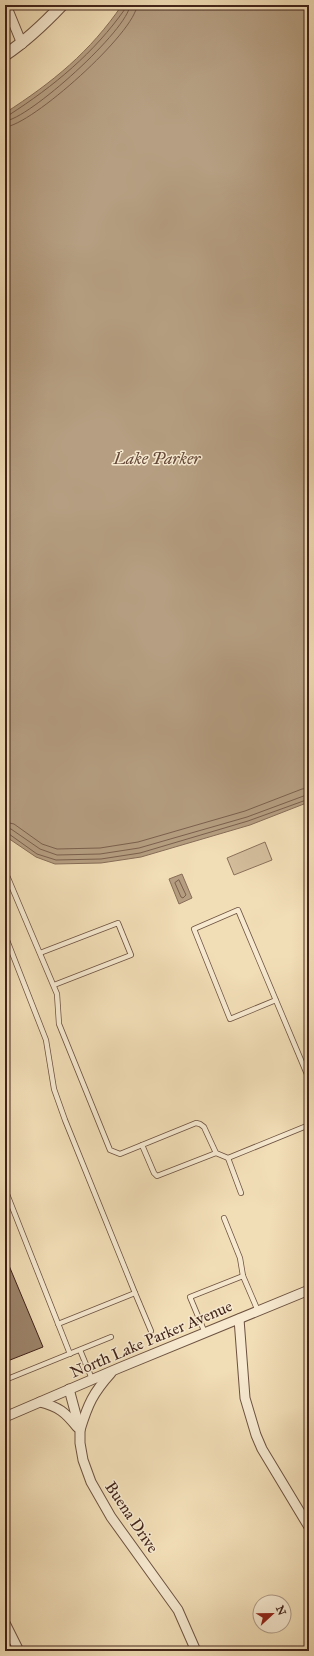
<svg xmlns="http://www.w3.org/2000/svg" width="314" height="1656" font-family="'IM FELL Great Primer',serif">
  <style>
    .green { fill: #d3bd9b; stroke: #8a705a }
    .water { fill: #b59e81; stroke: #876d57 }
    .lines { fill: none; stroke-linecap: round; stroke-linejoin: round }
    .shore { stroke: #7b604d; stroke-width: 1 }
    .building { fill: #9d846b; stroke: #412319 }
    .service-casing { stroke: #6d5240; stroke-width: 6 }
    .minor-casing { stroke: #6d5240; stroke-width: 11 }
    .tertiary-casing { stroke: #6d5240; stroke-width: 13 }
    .service { stroke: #f6e9d0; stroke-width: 4.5 }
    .minor { stroke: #f6e9d0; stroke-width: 9 }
    .tertiary { stroke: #f6e9d0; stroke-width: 11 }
    .labels { text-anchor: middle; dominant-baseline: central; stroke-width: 3; stroke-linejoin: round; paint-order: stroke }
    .street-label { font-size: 16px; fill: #412319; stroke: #f6e9d0 }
    .water-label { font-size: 17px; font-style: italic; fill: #644838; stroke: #f6e9d0 }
  </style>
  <rect width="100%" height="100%" fill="#f1ddb6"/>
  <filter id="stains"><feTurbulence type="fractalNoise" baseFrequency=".005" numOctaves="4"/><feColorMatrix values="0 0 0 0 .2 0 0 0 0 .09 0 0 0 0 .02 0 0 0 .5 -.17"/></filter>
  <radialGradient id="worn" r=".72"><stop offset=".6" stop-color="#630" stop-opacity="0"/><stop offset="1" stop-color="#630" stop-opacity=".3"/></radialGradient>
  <!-- green -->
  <polygon class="green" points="265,842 272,860 234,875 227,858"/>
  <!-- water -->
  <g class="water">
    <path d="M122 5H309V802L250 825 141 857 101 863 55 864 36 857 5 836V113C53 82 90 52 122 5Z"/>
    <polygon points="182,874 192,898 179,904 169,879"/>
  </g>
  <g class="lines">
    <!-- shore -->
    <g class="shore">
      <path d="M5 116 9 115C54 86 94 53 125 9V5"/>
      <path d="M5 121C28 120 129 29 130 5"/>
      <path d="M5 127C31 126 136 32 137 5"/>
      <polyline points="5,822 14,824 42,844 57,849 100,848 138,842 245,811 302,789 309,788"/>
      <polyline points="5,828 11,829 40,849 57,855 100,854 139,848 247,817 309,794"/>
      <polyline points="5,833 9,834 37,854 56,860 101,859 140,853 248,821 309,799"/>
      <polygon points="179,880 186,895 183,898 181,897 175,883"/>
    </g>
  </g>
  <!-- building -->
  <polygon class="building" points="5,1256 43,1347 5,1362"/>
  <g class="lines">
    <defs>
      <g id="service">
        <polyline points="5,871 57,994 59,1024 110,1150 120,1154 196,1123 200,1124 204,1127 216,1153 228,1158 309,1125"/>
        <polyline points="5,935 46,1040 54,1089 65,1120 135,1293 58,1324"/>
        <polyline points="40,953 118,923 131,955 54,985"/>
        <polyline points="276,1000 230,1019 194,929 238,910 309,1079"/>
        <polyline points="142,1145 154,1173 157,1176 216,1153"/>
        <polyline points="228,1158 241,1193"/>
        <polyline points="5,1189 70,1354"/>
        <polyline points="224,1218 240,1258 243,1276"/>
        <polyline points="135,1293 151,1331"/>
        <polyline points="205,1333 190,1297 243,1276 258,1311"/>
        <polyline points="80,1350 92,1379"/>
        <polyline points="5,1380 111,1337"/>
      </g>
      <g id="minor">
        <polyline points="6,5 22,44"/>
        <polyline points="239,1319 245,1398 256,1435 262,1449 309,1527"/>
        <polyline points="69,1389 80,1430 80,1443 83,1460 91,1482 111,1517 178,1610 196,1651"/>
        <path d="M40 1402C59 1407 65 1412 77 1427"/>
        <polyline points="5,1417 119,1368 309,1290"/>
        <path d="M80 1430C88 1404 93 1393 111 1373"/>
        <polyline points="5,1623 19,1651"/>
      </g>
      <path id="tertiary" d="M5 55C26 41 44 24 62 5"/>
    </defs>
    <!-- service casing -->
    <use href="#service" class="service-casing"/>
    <!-- minor casing -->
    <use href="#minor" class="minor-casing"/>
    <!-- tertiary casing -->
    <use href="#tertiary" class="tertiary-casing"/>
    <!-- service -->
    <use href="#service" class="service"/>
    <!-- minor -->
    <use href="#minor" class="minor"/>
    <!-- tertiary -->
    <use href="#tertiary" class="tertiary"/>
  </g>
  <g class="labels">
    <!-- street labels -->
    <g class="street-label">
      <text transform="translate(151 1339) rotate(-23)">North Lake Parker Avenue</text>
      <text transform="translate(132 1517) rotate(56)">Buena Drive</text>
    </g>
    <!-- water labels -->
    <g class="water-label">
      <text x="157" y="458">Lake Parker</text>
    </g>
  </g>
  <!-- margin -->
  <rect width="314" height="1656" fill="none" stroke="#f1ddb6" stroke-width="20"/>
  <rect x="6" y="6" width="302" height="1644" fill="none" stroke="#412319" stroke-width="2"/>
  <rect x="10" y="10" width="294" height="1636" fill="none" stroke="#412319"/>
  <!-- north arrow -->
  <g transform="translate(272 1614) rotate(68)"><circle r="19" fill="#f6e9d0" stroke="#ae9a87"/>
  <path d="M0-3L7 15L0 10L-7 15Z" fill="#8f2418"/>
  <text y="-6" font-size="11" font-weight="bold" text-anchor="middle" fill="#412319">N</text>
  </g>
  <rect width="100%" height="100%" filter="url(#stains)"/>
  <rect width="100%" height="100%" fill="url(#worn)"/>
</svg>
